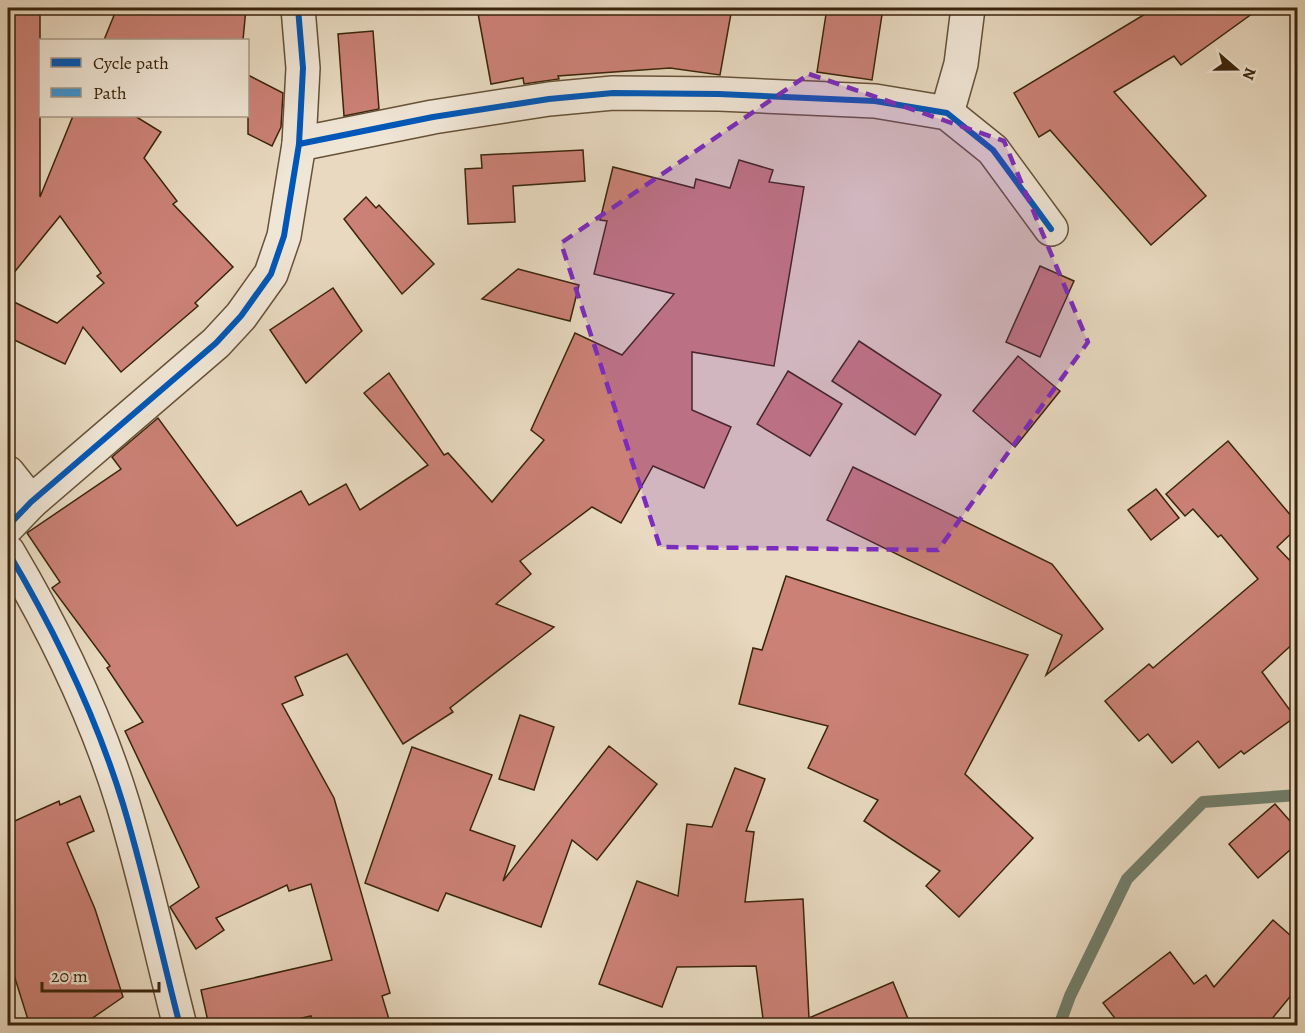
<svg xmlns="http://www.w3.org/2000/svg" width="1305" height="1033" font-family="Alegreya,serif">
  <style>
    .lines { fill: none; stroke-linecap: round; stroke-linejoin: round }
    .stream { stroke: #727f6c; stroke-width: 12 }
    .building { fill: #cb8176; stroke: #3a250b; stroke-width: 1.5 }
    .minor-casing { stroke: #665238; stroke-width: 36 }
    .minor { stroke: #f0e6d6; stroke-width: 33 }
    .quiet { stroke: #3e95d2; stroke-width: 4.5; stroke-dasharray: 9 4.5; stroke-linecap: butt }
    .cycleway-casing { stroke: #f0e6d6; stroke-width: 10 }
    .cycleway { stroke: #0057b8; stroke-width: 6 }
    .marked { fill: #7b2cbf; fill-opacity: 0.2; stroke: #7b2cbf; stroke-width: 4.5; stroke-dasharray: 12 8; stroke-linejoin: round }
  </style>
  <rect width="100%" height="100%" fill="#e8d9c0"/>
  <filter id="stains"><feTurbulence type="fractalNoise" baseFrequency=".00333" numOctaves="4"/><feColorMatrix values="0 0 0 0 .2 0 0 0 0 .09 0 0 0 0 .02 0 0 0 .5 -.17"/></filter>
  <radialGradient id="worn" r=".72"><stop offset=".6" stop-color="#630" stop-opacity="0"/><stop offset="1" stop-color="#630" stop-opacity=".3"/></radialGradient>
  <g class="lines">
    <!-- stream -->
    <polyline class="stream" points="1059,1026 1070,996 1127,879 1203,802 1298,795"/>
  </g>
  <!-- building -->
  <g class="building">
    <polygon points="8,8 40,8 40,197 73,116 135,116 161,132 144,158 177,201 173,204 233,267 195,303 198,306 121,372 83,327 65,364 8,337 8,299 57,323 104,283 97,276 101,273 60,216 8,280"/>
    <polygon points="117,8 246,8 243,40 104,40"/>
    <polygon points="477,8 576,8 577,12 633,8 732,8 720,75 670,68 558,76 559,79 524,84 523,78 491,84"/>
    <polygon points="827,8 883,8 872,80 817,72"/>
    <polygon points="1155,8 1260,8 1181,65 1174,56 1114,92 1206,196 1151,245 1050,130 1039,137 1014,93"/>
    <polygon points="373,31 379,109 344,116 338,34"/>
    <polygon points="248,75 283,93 281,127 272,146 248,134"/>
    <polygon points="583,150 585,181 513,186 515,222 468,224 465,169 482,168 481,155"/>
    <polygon points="739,160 773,170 769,182 804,187 774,366 692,352 692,410 731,427 704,488 653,466 621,523 592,507 520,561 531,574 496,604 554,627 450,708 453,712 403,744 347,654 295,677 303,695 282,704 334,798 390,993 382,996 391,1026 314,1026 311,1016 266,1026 209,1026 201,990 332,960 311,884 289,891 287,885 216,918 224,930 196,949 170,907 199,887 125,731 143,722 107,668 110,666 52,588 60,582 27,533 121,469 112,457 158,418 237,526 301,491 309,505 346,484 360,510 428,465 364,393 389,373 444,455 448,453 492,502 544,440 531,430 575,333 622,355 674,294 594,274 607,221 600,220 613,167 694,188 696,179 730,188"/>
    <polygon points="366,197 376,208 379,205 434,264 402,294 344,219"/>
    <polygon points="1040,266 1074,281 1040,357 1006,342"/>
    <polygon points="518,269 579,285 570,321 482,299"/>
    <polygon points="333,288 362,331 306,383 270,330"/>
    <polygon points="859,341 941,395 915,435 832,381"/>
    <polygon points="1018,356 1060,391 1015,447 973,411"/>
    <polygon points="788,371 842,404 810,456 757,424"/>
    <polygon points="1228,441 1298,524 1298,527 1277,547 1298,569 1298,639 1262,672 1295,717 1244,754 1241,751 1219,768 1198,741 1172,763 1148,734 1139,741 1105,701 1149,664 1153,668 1258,579 1221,535 1218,537 1193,509 1185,516 1166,494"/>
    <polygon points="853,467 1052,564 1103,629 1046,675 1062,635 827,520"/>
    <polygon points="1156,489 1179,518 1151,540 1128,510"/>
    <polygon points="786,576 1028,655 965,774 1033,838 959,917 926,886 940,871 864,821 878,800 808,768 828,726 739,704 753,648 762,650"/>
    <polygon points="520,715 554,727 534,790 499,779"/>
    <polygon points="609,746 657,784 597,860 572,840 541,927 446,893 438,911 365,883 412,747 492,775 470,830 515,846 503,881"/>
    <polygon points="735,768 765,779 746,831 754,832 745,902 803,899 809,1018 893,982 911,1026 764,1026 756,966 677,967 662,1007 599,984 637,881 678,896 687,824 712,827"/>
    <polygon points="80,796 94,831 67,843 95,909 123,997 81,1026 30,1026 8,956 8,824 59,801 60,805"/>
    <polygon points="1275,804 1298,830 1298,843 1258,878 1229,844"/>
    <polygon points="1273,920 1298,942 1298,987 1266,1026 1121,1026 1103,1003 1170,952 1194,984 1206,975 1214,987"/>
  </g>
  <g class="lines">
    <defs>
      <g id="minor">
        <polyline points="947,113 961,64 968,8"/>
        <polyline points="299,144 433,117 549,99 613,93 719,94 875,101 947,113 993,150 1051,229"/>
        <polyline points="8,473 31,502"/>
        <polyline points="8,526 31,502 216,343 241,316 271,274 284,236 299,144 303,68 298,8"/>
        <path d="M8 552C55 631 96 716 123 804 145 877 161 952 180 1026"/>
      </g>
    </defs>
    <!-- minor casing -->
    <use href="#minor" class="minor-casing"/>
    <!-- minor -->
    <use href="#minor" class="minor"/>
    <!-- quiet -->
    <polyline class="quiet" points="968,8 970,8"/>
    <defs>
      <g id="cycleway">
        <polyline points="299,144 433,117 549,99 613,93 719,94 875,101 947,113 993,150 1051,229"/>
        <polyline points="8,526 31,502 216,343 241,316 271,274 284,236 299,144 303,68 298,8"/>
        <path d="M8 552C55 631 96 716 123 804 145 877 161 952 180 1026"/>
      </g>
    </defs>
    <!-- cycleway casing -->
    <use href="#cycleway" class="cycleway-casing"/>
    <!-- cycleway -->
    <use href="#cycleway" class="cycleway"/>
  </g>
  <!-- marked area -->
  <path class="marked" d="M809 74 1004 141 1088 342 938 550 660 547 561 243Z"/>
  <!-- margin -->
  <rect width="1305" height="1033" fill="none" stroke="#e8d9c0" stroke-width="30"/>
  <rect x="9" y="9" width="1287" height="1015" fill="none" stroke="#3a250b" stroke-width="3"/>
  <rect x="15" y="15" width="1275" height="1003" fill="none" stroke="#3a250b" stroke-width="1.5"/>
  <!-- legend -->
  <rect x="39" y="39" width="210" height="78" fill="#f0e6d6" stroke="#a79985" stroke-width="1.5"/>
  <rect x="51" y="58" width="30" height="9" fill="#0057b8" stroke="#a79985" stroke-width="1.5"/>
  <text x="93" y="69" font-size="18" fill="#3a250b">Cycle path</text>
  <rect x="51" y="88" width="30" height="9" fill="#3e95d2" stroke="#a79985" stroke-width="1.5"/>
  <text x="93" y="99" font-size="18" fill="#3a250b">Path</text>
  <!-- north arrow -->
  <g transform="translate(1236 69) rotate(110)" stroke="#f0e6d6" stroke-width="4.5" paint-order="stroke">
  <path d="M0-4.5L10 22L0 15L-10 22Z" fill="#3a250b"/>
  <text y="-9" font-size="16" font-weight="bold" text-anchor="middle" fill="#3a250b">N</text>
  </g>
  <!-- scale -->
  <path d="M42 982v9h117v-9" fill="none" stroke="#3a250b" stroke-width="3"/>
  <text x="51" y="982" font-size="18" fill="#3a250b" stroke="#f0e6d6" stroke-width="4.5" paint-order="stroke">20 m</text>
  <rect width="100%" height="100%" filter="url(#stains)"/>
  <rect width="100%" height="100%" fill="url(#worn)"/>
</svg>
